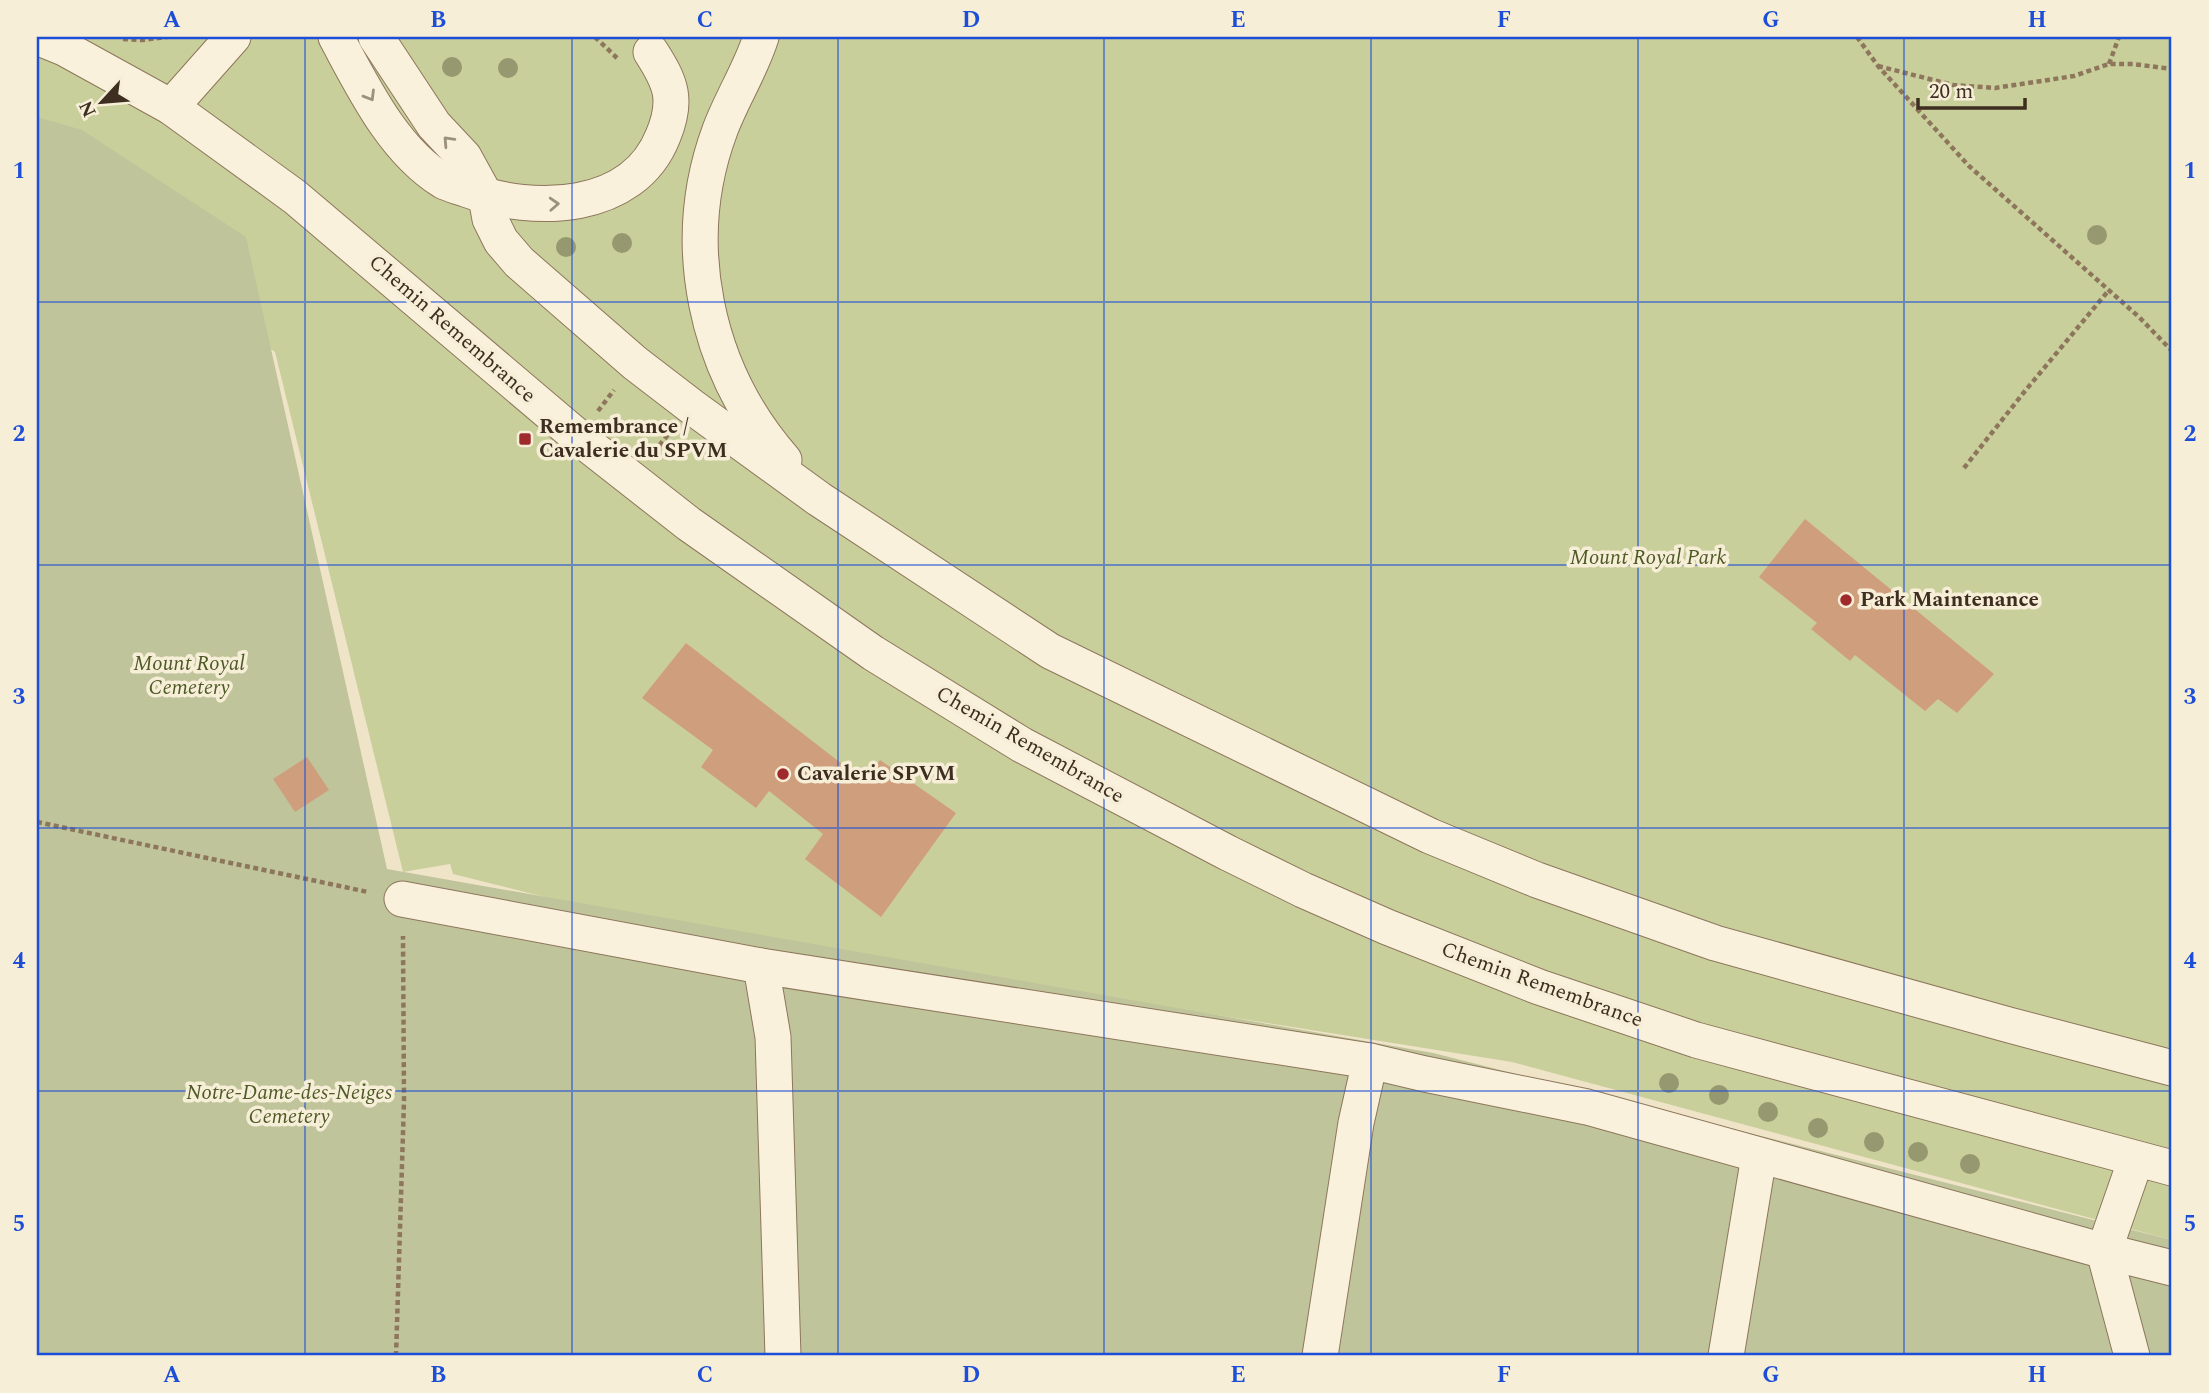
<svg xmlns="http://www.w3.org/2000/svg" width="2209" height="1393" font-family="Spectral,serif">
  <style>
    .green { fill: #c9cf9b }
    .cemetery { fill: #bfc49a }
    .building { fill: #cf9f7d }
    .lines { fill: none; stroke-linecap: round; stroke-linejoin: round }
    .minor-casing { stroke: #8d765c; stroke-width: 37 }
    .path { stroke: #8d765c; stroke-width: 4.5; stroke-dasharray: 5 3.5; stroke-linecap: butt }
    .minor { stroke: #faf1dc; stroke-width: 35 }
    .tree { fill: #96986f }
    .oneway { stroke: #9c907e }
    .grid { fill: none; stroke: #1d4ed8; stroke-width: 2; stroke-opacity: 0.55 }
    .poi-dot { fill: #9e2a2b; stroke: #f7eed8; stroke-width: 2.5 }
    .labels { text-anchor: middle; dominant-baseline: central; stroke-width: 7; stroke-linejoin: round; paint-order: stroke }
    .street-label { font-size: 21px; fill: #3d2e20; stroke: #f7eed8 }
    .poi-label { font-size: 21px; font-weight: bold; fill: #3d2e20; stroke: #f7eed8; text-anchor: start }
    .park-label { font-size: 21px; font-style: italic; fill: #4d5a26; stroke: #f7eed8 }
    .neatline { fill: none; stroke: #1d4ed8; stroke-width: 2.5 }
    .grid-label { font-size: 23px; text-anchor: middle; font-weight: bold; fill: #1d4ed8 }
  </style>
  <rect width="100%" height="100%" fill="#f0e4c8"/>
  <!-- green -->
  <polygon class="green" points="37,37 2172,37 2172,1240 1512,1062 1210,1014 735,945 453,874 450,864 403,872 275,352 37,178"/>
  <!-- cemetery -->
  <polygon class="cemetery" points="37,117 82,130 246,237 387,869 1433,1053 2172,1240 2172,1356 37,1356"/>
  <!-- building -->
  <g class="building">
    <polygon points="1805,519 1994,674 1957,713 1938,699 1925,711 1855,655 1850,661 1811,629 1817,623 1759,577"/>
    <polygon points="686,643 864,781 880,760 956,813 881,917 805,859 823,834 769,791 756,808 701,767 713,750 642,698"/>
    <polygon points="307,757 329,790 295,812 273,779"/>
  </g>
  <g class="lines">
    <defs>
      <g id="minor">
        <polyline points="37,37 64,48 171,107 295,197 578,437 689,524 873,653 1022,745 1228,853 1303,890 1387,927 1539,987 1696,1040 2172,1168"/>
        <path d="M336 37C363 87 393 150 443 181 451 185 460 187 468 190 534 214 633 212 663 136 678 100 671 83 651 52"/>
        <polyline points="376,37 434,125 464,157 486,197 490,219 501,241 519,262 635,363 691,406 819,499 1050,651 1430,836 1537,880 1715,943 2009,1025 2172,1068"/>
        <path d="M761 37C751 69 732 98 720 130 678 243 705 370 784 460"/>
        <polyline points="171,107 233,37"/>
        <polyline points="402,899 761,966 1370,1061 1425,1074 1587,1107 2104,1251 2172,1268"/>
        <polyline points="761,966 773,1037 783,1356"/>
        <polyline points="1320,1356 1356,1123 1370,1061"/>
        <polyline points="1726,1356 1759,1156"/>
        <polyline points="2132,1356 2104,1251 2136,1159"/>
      </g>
    </defs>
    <!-- minor casing -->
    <use href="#minor" class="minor-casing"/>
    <!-- path -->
    <g class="path">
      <polyline points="595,37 617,58"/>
      <polyline points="1857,37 1878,66 1969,166 2139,317 2172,351"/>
      <polyline points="123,39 142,40 167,37"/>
      <polyline points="2109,64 2119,37"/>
      <polyline points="1878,66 1953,85 1995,88 2074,76 2109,64 2133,64 2172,69"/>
      <polyline points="598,411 614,390"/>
      <polyline points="654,452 670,432"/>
      <polyline points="1964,468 2025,391 2109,290"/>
      <polyline points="37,822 368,892"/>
      <polyline points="396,1356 404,1101 403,936"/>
    </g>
    <!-- minor -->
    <use href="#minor" class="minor"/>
  </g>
  <!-- trees -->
  <g class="tree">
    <circle cx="452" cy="67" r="10"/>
    <circle cx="508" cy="68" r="10"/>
    <circle cx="2097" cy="235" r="10"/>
    <circle cx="622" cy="243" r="10"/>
    <circle cx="566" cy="247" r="10"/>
    <circle cx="1669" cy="1083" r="10"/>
    <circle cx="1719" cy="1095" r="10"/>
    <circle cx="1768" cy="1112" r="10"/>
    <circle cx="1818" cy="1128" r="10"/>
    <circle cx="1874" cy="1142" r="10"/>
    <circle cx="1918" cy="1152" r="10"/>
    <circle cx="1970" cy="1164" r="10"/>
  </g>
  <!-- one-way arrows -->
  <defs><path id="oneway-chevron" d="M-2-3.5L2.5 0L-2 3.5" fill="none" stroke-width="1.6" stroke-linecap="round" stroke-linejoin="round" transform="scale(1.75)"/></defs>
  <g class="oneway">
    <use href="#oneway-chevron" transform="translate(370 96) rotate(59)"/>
    <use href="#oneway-chevron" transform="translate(448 141) rotate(-133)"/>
    <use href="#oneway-chevron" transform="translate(554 204) rotate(-3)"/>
  </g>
  <!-- grid -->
  <path class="grid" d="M305 37V1356M572 37V1356M838 37V1356M1104 37V1356M1371 37V1356M1638 37V1356M1904 37V1356M37 302H2172M37 565H2172M37 828H2172M37 1091H2172"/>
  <!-- markers -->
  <g class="poi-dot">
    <rect x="518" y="432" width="14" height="14" rx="3.5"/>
    <circle cx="1846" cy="600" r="7"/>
    <circle cx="783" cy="774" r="7"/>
  </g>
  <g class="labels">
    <!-- street labels -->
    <g class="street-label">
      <text transform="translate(452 329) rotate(41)">Chemin Remembrance</text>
      <text transform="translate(1030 745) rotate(30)">Chemin Remembrance</text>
      <text transform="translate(1542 985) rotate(20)">Chemin Remembrance</text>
    </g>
    <!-- poi labels -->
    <g class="poi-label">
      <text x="539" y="427">Remembrance /<tspan x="539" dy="24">Cavalerie du SPVM</tspan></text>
      <text x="1860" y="600">Park Maintenance</text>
      <text x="797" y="774">Cavalerie SPVM</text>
    </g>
    <!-- park labels -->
    <g class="park-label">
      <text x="1648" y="558">Mount Royal Park</text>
      <text x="189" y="664">Mount Royal<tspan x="189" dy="24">Cemetery</tspan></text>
      <text x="289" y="1093">Notre-Dame-des-Neiges<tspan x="289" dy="24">Cemetery</tspan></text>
    </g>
  </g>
  <!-- border -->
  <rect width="2209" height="1393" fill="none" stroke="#f7eed8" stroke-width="77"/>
  <!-- north arrow -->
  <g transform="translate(102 102) rotate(244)" stroke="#f7eed8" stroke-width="5" paint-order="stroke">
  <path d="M0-5L12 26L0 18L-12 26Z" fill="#3d2e20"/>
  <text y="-10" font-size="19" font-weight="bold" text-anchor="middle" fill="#3d2e20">N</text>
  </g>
  <!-- scale -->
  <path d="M1918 98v10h107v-10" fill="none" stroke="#3d2e20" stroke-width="3.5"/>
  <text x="1929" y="98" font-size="21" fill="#3d2e20" stroke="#f7eed8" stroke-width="5" paint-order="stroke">20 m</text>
  <rect x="38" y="38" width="2132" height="1316" class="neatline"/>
  <g class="grid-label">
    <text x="172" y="27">A</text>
    <text x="438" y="27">B</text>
    <text x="705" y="27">C</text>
    <text x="971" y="27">D</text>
    <text x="1238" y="27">E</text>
    <text x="1504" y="27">F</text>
    <text x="1771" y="27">G</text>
    <text x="2037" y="27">H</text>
    <text x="19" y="178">1</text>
    <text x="2190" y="178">1</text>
    <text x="19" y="441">2</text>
    <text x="2190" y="441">2</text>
    <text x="19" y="704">3</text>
    <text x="2190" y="704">3</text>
    <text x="19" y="968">4</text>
    <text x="2190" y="968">4</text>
    <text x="19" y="1231">5</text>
    <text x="2190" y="1231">5</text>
    <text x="172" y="1382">A</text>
    <text x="438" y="1382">B</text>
    <text x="705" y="1382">C</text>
    <text x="971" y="1382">D</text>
    <text x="1238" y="1382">E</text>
    <text x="1504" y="1382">F</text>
    <text x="1771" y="1382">G</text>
    <text x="2037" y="1382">H</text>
  </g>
</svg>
